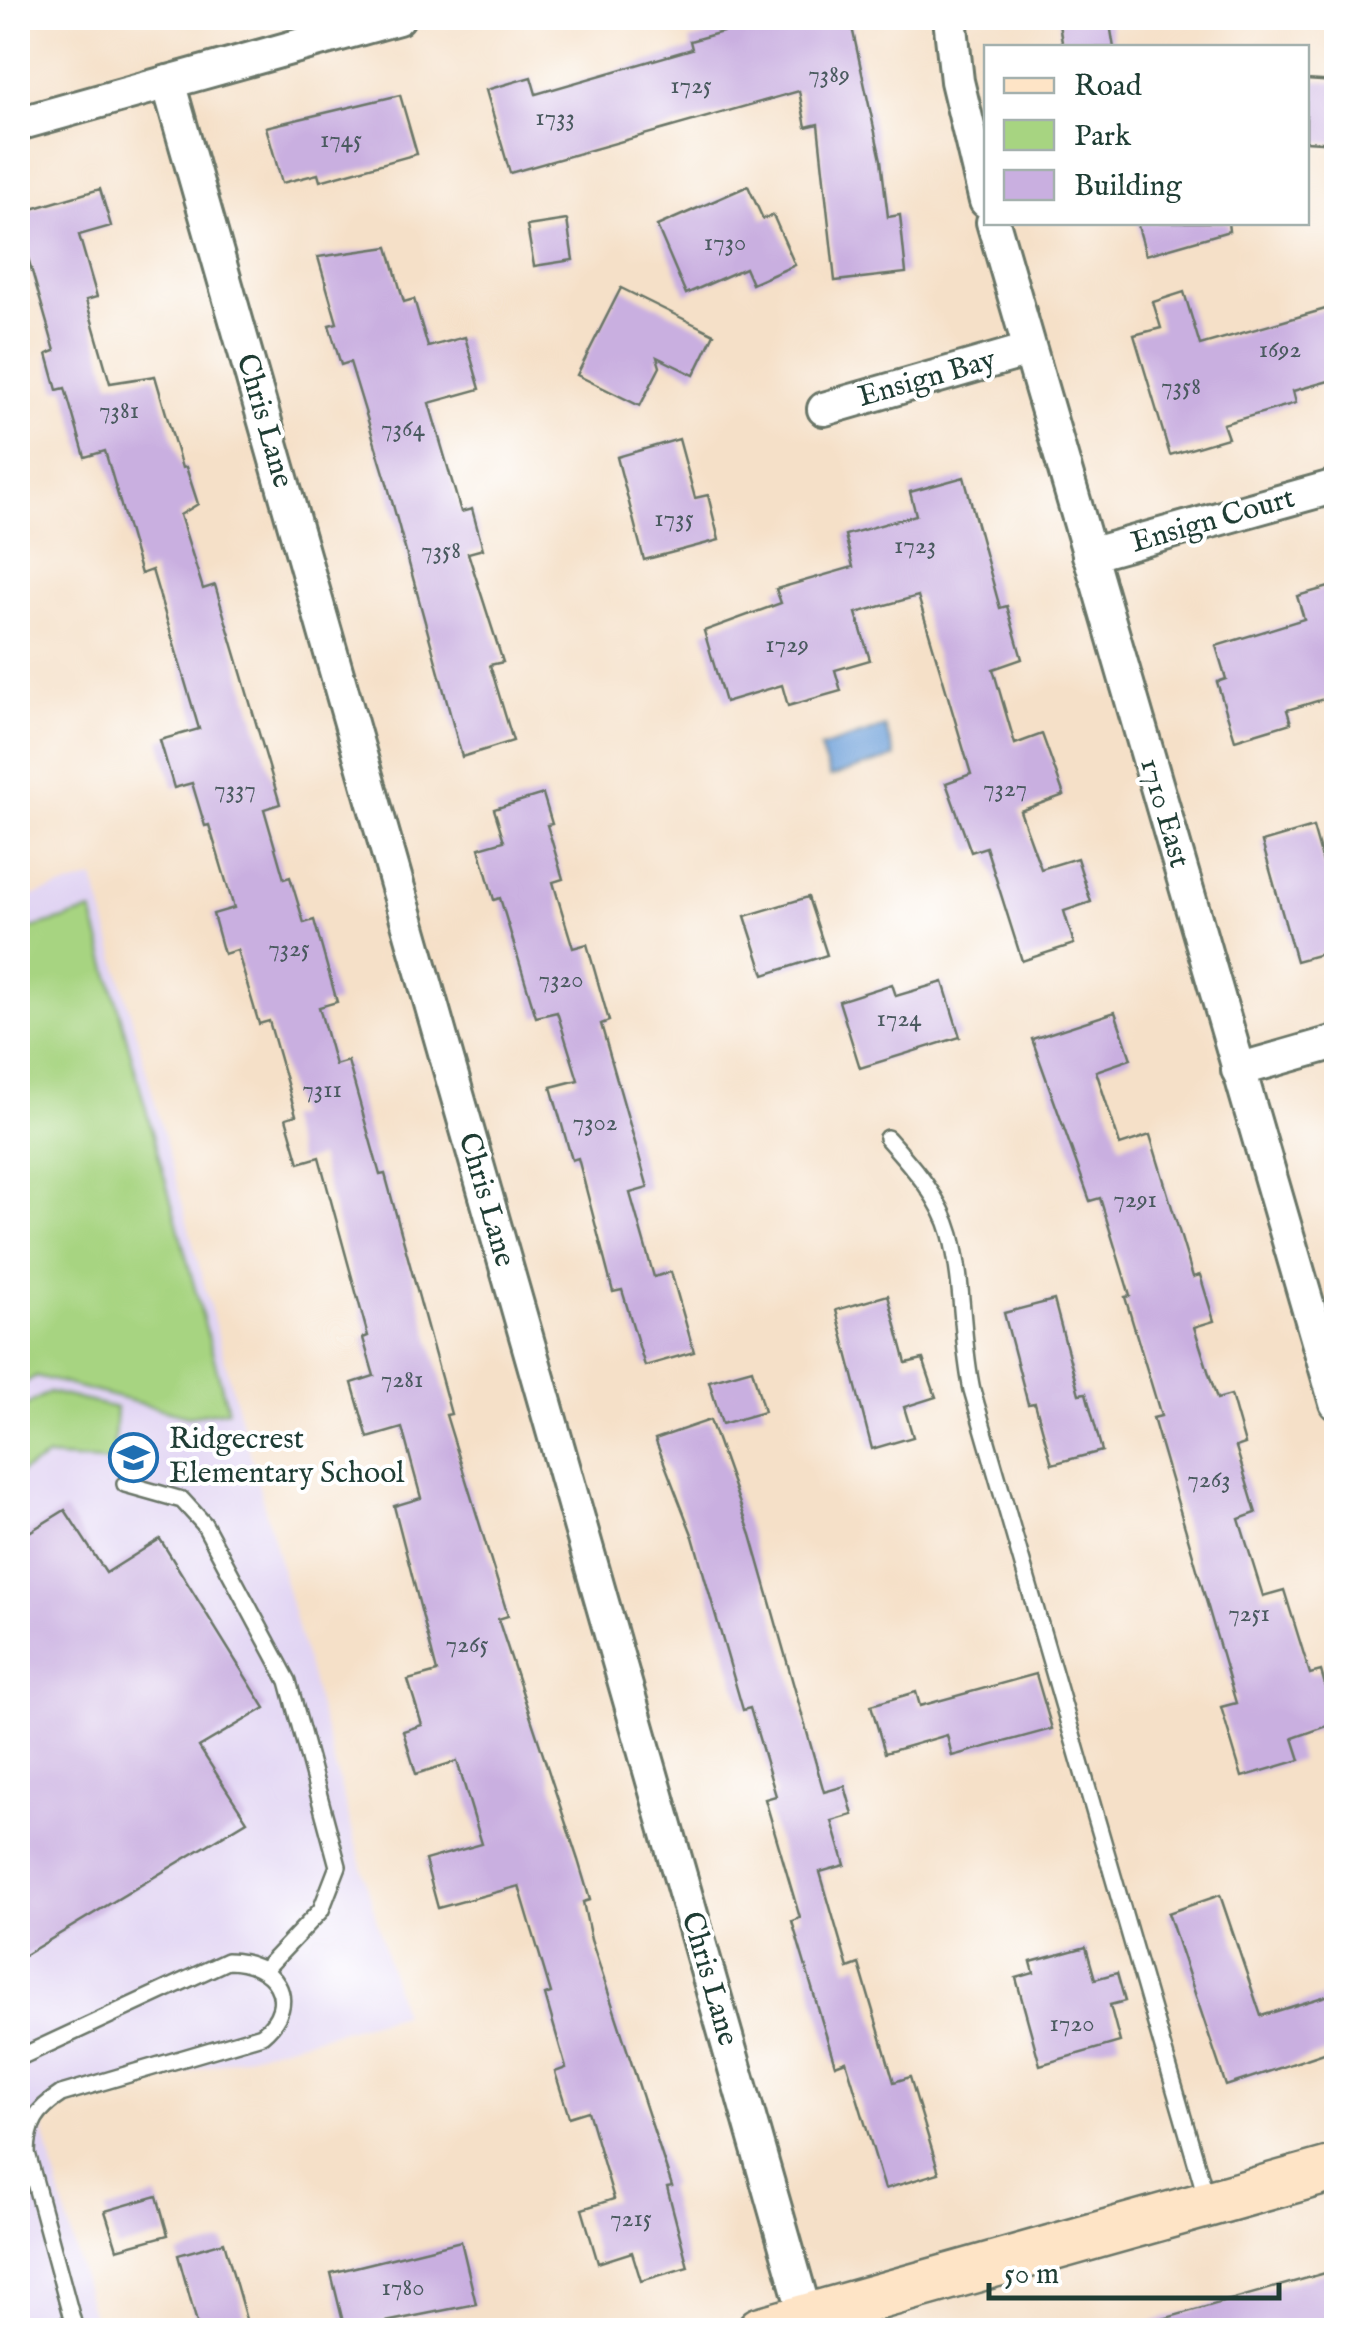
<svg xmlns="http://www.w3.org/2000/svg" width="1354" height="2348" font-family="'IM FELL English',serif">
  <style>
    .built { fill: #e1d4f3 }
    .green { fill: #a7d481; stroke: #63885a; stroke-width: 2.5 }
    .water { fill: #6ea0d9; stroke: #466e86; stroke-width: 2.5 }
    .building { fill: #c9afe0 }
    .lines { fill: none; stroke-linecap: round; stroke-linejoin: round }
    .lane-casing { stroke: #6a7668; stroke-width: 20 }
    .street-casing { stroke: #6a7668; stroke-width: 38 }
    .secondary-casing { stroke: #6a7668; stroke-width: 50 }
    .lane { stroke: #fff; stroke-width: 15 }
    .street { stroke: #fff; stroke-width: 32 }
    .secondary { stroke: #fee4c6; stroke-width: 45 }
    .labels { text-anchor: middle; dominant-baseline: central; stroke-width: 8; stroke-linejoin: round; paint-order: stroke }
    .number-label { font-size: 25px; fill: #4a5a5f }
    .street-label { font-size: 30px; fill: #1f3d34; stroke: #fff }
    .poi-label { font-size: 30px; fill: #1f3d34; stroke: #fff; text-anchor: start }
  </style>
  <rect width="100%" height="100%" fill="#fff"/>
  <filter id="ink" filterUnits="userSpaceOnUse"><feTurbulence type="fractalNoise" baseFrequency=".01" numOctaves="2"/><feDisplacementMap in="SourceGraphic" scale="20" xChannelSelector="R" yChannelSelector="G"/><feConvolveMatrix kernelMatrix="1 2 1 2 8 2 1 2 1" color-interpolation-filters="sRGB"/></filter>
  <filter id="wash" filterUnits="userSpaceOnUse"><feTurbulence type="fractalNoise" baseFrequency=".0048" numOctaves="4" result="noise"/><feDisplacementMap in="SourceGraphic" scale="40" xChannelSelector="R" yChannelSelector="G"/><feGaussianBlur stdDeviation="2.25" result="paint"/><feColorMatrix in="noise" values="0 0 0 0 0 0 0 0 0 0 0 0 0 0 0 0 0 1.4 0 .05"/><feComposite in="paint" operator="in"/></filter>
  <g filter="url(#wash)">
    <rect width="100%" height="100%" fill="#f5e0c8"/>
    <!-- built -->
    <polygon class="built" points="94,878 402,2014 39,2112 96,2330 18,2330 18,900"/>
    <!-- green -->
    <g class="green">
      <polygon points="92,911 228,1410 188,1416 36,1376 18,1387 18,932"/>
      <polygon points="49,1392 116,1408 113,1462 48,1457 18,1474 18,1410"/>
    </g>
    <!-- water -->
    <polygon class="water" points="885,727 895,757 830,777 820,748"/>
    <g id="blocks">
      <!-- building -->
      <g class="building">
        <polygon points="773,18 850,18 881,160 888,217 900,215 906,273 835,281 818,124 806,127 799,91 510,173 486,90 531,77 536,94 692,49 690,41"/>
        <polygon points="1058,18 1109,18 1114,48 1063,48"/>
        <polygon points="1306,80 1336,82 1336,143 1306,141"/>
        <polygon points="400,95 417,154 320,181 318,174 282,183 266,127"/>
        <polygon points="748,186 763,219 773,215 795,265 752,284 745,268 686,294 657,226"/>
        <polygon points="100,189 111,226 79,235 97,297 86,300 110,383 155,376 182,468 186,467 198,504 180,515 203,589 215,585 280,804 264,809 284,879 290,877 304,923 314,920 337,1002 319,1007 335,1065 348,1061 380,1175 385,1174 451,1414 446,1415 508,1616 498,1619 578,1860 590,1900 583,1902 591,1940 672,2186 667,2187 688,2267 641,2281 632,2252 598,2263 582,2209 614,2199 588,2111 569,2117 555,2072 566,2068 545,1995 551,1993 519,1886 438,1908 425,1860 482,1844 457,1761 416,1774 403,1731 422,1725 408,1680 437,1672 394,1506 421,1498 402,1428 368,1438 352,1383 374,1376 363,1338 368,1336 319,1157 299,1163 286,1118 296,1115 269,1021 259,1024 237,950 224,954 213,914 234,908 209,825 205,826 192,783 174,788 160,740 199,729 152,570 141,574 105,451 85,457 65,388 57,390 47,354 55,351 18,223 18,213"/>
        <polygon points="567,220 573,260 534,266 527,226"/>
        <polygon points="1137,222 1228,222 1229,231 1146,255"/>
        <polygon points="388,247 404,302 414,299 428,347 465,337 480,389 429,403 461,512 472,509 483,549 468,553 503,662 490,665 513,741 462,757 387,483 350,362 341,365 329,325 337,323 318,257"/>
        <polygon points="621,288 714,334 694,375 657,357 660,367 640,406 577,375"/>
        <polygon points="1184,292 1200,345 1336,306 1336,379 1293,391 1296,403 1223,424 1228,438 1170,455 1134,335 1161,328 1153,302"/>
        <polygon points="679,439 695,498 708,495 719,540 644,560 617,457"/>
        <polygon points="964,477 1000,608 1007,606 1022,659 993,669 1015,744 1042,734 1064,795 1020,811 1041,869 1077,858 1091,902 1064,911 1074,944 1022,961 986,847 971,852 946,783 971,774 918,596 856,613 870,660 835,670 841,691 788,706 782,685 725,702 704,631 781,603 776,589 853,567 845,535 916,515 910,492"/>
        <polygon points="1336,585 1336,700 1327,698 1287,710 1291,723 1235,740 1217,682 1226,679 1216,646 1304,619 1297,596"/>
        <polygon points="543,794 552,824 547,825 563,879 553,882 573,948 587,944 609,1021 601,1024 648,1188 630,1193 654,1277 671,1272 694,1352 645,1366 622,1290 613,1292 578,1158 572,1160 551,1087 578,1080 557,1012 536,1017 500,898 494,900 479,848 504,841 494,809"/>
        <polygon points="1313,827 1336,909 1336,950 1296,961 1262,842"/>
        <polygon points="808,897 827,955 764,975 745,916"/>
        <polygon points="943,982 960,1037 860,1068 839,1001 892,984 896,996"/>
        <polygon points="1115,1012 1131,1059 1096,1071 1120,1145 1150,1135 1193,1277 1200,1275 1214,1321 1194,1327 1217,1399 1231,1395 1245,1444 1236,1447 1256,1513 1239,1519 1263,1596 1284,1590 1310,1674 1321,1671 1336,1723 1293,1738 1300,1760 1242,1777 1221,1707 1236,1703 1153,1418 1161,1416 1125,1297 1130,1296 1100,1198 1090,1201 1032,1039"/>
        <polygon points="888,1295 906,1363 923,1359 936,1397 904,1407 913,1437 872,1449 836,1310"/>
        <polygon points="1054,1300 1079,1394 1086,1393 1102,1451 1052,1464 1035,1403 1028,1404 1004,1313"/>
        <polygon points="752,1369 764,1412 722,1424 709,1381"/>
        <polygon points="710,1420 751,1535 824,1792 845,1786 853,1815 832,1821 845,1865 820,1872 848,1968 859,1964 894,2082 910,2077 939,2173 885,2189 846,2061 835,2065 792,1921 800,1918 765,1799 776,1796 750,1708 743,1710 693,1537 655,1439"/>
        <polygon points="65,1510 106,1573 160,1539 265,1708 199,1747 247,1821 18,1959 18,1539"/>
        <polygon points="1036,1674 1052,1729 952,1756 947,1735 885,1753 871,1705 916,1692 920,1706"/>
        <polygon points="1220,1895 1261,2016 1336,1993 1336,2049 1226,2086 1168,1913"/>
        <polygon points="1086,1947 1095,1979 1117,1973 1125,2001 1110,2005 1120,2042 1040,2065 1016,1978 1034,1973 1031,1962"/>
        <polygon points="157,2196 168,2235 117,2249 105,2211"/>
        <polygon points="461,2241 476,2304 345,2330 331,2273"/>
        <polygon points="224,2242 249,2330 199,2330 178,2255"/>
        <polygon points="1336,2270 1336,2330 1154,2330 1152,2322"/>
      </g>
    </g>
  </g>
  <g filter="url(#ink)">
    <use href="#blocks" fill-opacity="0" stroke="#6a7668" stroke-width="2.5"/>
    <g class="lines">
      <defs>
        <g id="lane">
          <path d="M887 1138C912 1166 941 1198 951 1235 964 1285 961 1340 972 1390L1207 2200"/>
          <polyline points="125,1484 182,1500 204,1524 288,1681 338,1866 321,1910 265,1969"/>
          <path d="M18 2058 227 1961C274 1961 303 2001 262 2035L61 2094C36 2110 28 2123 27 2153L75 2330"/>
        </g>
        <g id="street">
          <polyline points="950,18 957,81 986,201"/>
          <polyline points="168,82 806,2317"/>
          <polyline points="18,124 398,18"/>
          <polyline points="993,222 1336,1403"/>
          <polyline points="824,409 1029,350"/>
          <polyline points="1089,555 1336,486"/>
          <polyline points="1238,1070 1336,1042"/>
        </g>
        <polyline id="secondary" points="760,2330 1336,2168"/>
      </defs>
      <!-- lane casing -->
      <use href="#lane" class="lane-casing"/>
      <!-- street casing -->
      <use href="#street" class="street-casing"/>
      <!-- secondary casing -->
      <use href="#secondary" class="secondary-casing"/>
      <!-- lane -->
      <use href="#lane" class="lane"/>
      <!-- street -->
      <use href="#street" class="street"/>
      <!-- secondary -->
      <use href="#secondary" class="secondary"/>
    </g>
  </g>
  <!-- icons -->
  <defs>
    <symbol id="school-ring" viewBox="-11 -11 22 22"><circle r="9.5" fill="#fff" stroke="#1f6fb2" stroke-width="1.5"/><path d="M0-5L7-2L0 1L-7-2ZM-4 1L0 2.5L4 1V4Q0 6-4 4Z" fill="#1f6fb2"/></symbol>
  </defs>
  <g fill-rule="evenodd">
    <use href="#school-ring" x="106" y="1430" width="55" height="55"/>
  </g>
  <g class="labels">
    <!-- number labels -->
    <g class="number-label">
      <text x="829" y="75">7389</text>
      <text x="691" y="86">1725</text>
      <text x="555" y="118">1733</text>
      <text x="341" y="140">1745</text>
      <text x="725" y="243">1730</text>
      <text x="1280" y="350">1692</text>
      <text x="1181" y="387">7358</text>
      <text x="119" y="411">7381</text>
      <text x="403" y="429">7364</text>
      <text x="674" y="519">1735</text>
      <text x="915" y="546">1723</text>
      <text x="441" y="551">7358</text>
      <text x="787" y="645">1729</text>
      <text x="1005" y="789">7327</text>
      <text x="235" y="790">7337</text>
      <text x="289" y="949">7325</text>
      <text x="561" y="980">7320</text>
      <text x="899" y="1019">1724</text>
      <text x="322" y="1090">7311</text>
      <text x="595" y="1123">7302</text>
      <text x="1135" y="1200">7291</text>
      <text x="402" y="1380">7281</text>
      <text x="1209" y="1480">7263</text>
      <text x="1249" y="1614">7251</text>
      <text x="467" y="1645">7265</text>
      <text x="1072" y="2024">1720</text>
      <text x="631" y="2219">7215</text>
      <text x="403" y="2288">1780</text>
    </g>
    <!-- street labels -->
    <g class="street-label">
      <text transform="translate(927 379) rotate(-16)">Ensign Bay</text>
      <text transform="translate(264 421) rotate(74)">Chris Lane</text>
      <text transform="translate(1213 521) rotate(-16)">Ensign Court</text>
      <text transform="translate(1164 813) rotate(74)">1710 East</text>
      <text transform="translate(486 1200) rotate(74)">Chris Lane</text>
      <text transform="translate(709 1979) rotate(74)">Chris Lane</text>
    </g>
    <!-- poi labels -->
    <g class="poi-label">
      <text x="169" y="1440">Ridgecrest<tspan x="169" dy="34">Elementary School</tspan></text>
    </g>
  </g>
  <!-- margin -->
  <rect width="1354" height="2348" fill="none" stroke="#fff" stroke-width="60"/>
  <!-- legend -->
  <rect x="984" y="45" width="325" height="180" fill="#ffffff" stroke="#a5b1ae" stroke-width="2.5"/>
  <rect x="1004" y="78" width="50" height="15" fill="#fee4c6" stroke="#a5b1ae" stroke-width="2.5"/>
  <text x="1074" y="95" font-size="30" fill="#1f3d34">Road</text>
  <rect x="1004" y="120" width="50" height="30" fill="#a7d481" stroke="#a5b1ae" stroke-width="2.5"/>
  <text x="1074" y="145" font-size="30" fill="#1f3d34">Park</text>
  <rect x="1004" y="170" width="50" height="30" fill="#c9afe0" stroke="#a5b1ae" stroke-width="2.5"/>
  <text x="1074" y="195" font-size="30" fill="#1f3d34">Building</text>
  <!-- scale -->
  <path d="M989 2283v15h290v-15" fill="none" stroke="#1f3d34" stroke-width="5"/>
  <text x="1004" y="2283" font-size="30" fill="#1f3d34" stroke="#ffffff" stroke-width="8" paint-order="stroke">50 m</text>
</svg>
